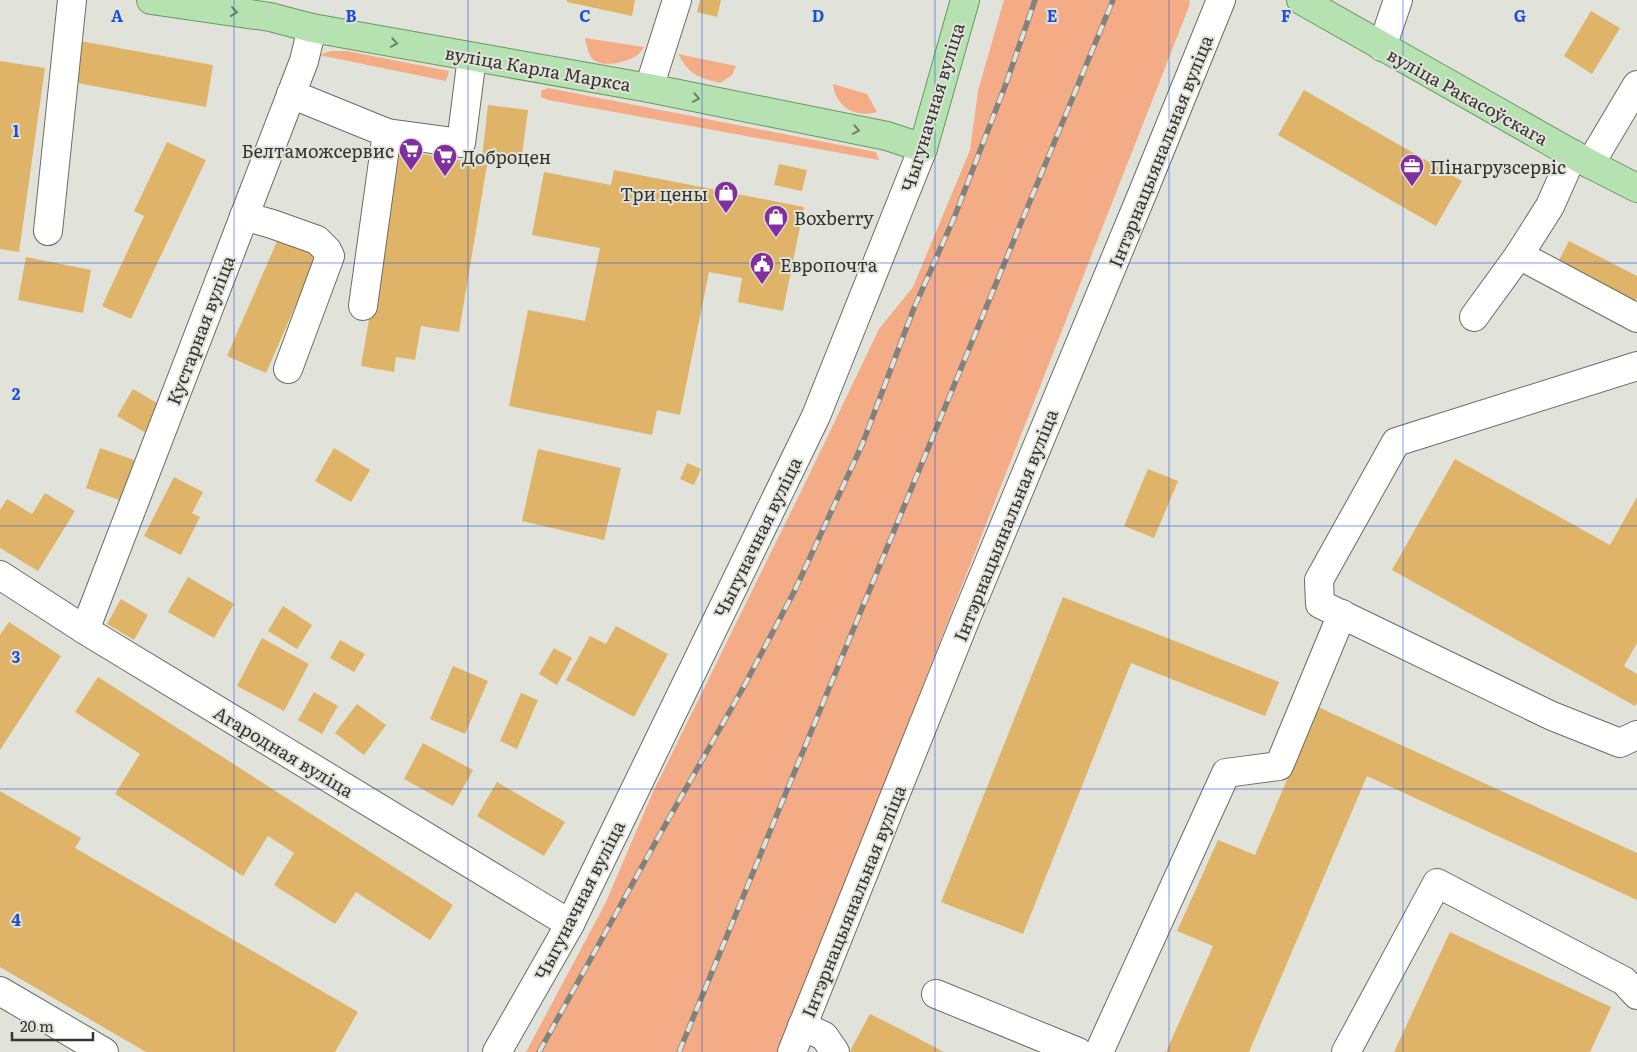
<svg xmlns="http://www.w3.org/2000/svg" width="1637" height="1052" font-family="Literata,serif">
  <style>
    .green { fill: #f4ac86 }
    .building { fill: #e0b468 }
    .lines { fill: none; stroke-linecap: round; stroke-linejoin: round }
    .minor-casing { stroke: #6b6c63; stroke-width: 30 }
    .major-casing { stroke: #689862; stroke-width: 30 }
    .minor { stroke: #fff; stroke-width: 28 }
    .major { stroke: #b5e2b0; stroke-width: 28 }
    .rail-casing { stroke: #81827c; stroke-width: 5.5 }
    .rail { stroke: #e1e2d9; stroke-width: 4; stroke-dasharray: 11; stroke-linecap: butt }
    .oneway { stroke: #6e836a }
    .grid { fill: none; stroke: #1d4ed8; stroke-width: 1; stroke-opacity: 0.55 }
    .labels { text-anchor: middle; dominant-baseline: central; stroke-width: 4; stroke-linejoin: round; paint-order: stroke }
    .street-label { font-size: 18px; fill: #343531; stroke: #e1e2d9 }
    .poi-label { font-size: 18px; fill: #343531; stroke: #e1e2d9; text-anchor: start }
    .grid-label { font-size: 16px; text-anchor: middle; font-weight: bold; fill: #1d4ed8; stroke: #e1e2d9; stroke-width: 4; stroke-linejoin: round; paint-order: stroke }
  </style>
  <rect width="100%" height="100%" fill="#e1e2d9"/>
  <!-- green -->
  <g class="green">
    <polygon points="1004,0 1189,0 1190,4 779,1052 526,1052 605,904 653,792 809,475 879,329 913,287 970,150 978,91"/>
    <path d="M585 38 644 47C642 50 639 54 636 56 627 62 603 68 594 60 588 56 587 45 585 38Z"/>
    <polygon points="331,51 347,51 449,71 446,81 319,55"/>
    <path d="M678 54 736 66 732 75 720 83C697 77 690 75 678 54Z"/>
    <path d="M833 84 867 94 877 112C863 116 846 113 838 99 835 95 834 89 833 84Z"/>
    <polygon points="548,88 876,152 879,160 548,100 541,97 541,91"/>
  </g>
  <!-- building -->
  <g class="building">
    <polygon points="567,0 635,0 632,16 567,2"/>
    <polygon points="700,0 721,0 717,17 697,12"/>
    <polygon points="1591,11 1620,28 1592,74 1564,56"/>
    <polygon points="80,41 213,65 206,107 72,82"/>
    <polygon points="0,61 45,68 19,252 0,249"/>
    <polygon points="1304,90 1462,181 1436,226 1278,135"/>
    <polygon points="488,105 528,110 521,162 482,158"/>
    <polygon points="167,142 206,160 131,319 102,306 144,216 134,211"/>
    <polygon points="398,150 487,165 459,332 421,326 415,360 396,357 394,372 361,366"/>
    <polygon points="779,164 807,170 802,191 774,185"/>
    <polygon points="614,170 804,207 783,311 738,302 742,278 709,272 680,415 657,410 652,435 509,406 528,310 585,321 600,248 532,235 544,172 611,185"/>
    <polygon points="278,239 317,256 266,373 227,356"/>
    <polygon points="1569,241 1637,276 1637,298 1634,303 1557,264"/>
    <polygon points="26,257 91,270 83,313 18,300"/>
    <polygon points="133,389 167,409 151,436 117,416"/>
    <polygon points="100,448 137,461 122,501 86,488"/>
    <polygon points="334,448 370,470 351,502 315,481"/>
    <polygon points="538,449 621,468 604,540 522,521"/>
    <polygon points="1455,459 1610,545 1637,497 1637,643 1624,666 1637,674 1637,703 1635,706 1392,570"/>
    <polygon points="687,463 701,469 694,485 680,479"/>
    <polygon points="1148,469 1178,481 1154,538 1124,526"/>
    <polygon points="174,477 203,492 192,513 200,517 181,555 144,536"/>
    <polygon points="45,493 75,511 38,571 0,548 0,510 7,499 32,514"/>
    <polygon points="188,577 234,604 214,638 168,612"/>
    <polygon points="1063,597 1279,682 1265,716 1131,663 1023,934 941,902"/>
    <polygon points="121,599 148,615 134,640 107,624"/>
    <polygon points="283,606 312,625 297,649 268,631"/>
    <polygon points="9,622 61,656 0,750 0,635"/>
    <polygon points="616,626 668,654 634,717 566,680 590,636 606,644"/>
    <polygon points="262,638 309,664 284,711 237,686"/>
    <polygon points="340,640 365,654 354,672 330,658"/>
    <polygon points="554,648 572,658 557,685 539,674"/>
    <polygon points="453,666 488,681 465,734 430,719"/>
    <polygon points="98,677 453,905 430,940 356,892 335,924 274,885 294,853 268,836 243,876 115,794 140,754 75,712"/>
    <polygon points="314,692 338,706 322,734 298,720"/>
    <polygon points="521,693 538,700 517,749 500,741"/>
    <polygon points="357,704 386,725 364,755 335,733"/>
    <polygon points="1318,707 1637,853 1637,900 1367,776 1249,1052 1166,1052 1213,946 1177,931 1218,840 1255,855"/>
    <polygon points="423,743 473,770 453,806 404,779"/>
    <polygon points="497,782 565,822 544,856 477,816"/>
    <polygon points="0,791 81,838 75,848 358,1012 335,1052 146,1052 0,967"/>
    <polygon points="1450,932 1611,1007 1590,1052 1394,1052"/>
    <polygon points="870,1014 900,1029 944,1052 852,1052 850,1051"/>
  </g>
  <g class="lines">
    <defs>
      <g id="minor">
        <polyline points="1382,47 1398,0"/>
        <polyline points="649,88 677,0"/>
        <polyline points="291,94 387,133"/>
        <polyline points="1590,164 1637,85"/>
        <polyline points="244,216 272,224 317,240 327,250 330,256 288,369"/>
        <polyline points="48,231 72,0"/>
        <polyline points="1519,255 1550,206 1573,154"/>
        <polyline points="363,306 387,133 461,143 472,57"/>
        <polyline points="1474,317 1519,255 1637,318"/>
        <polyline points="1637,366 1396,442 1319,580 1320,604 1552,716 1620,743 1637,735"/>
        <polyline points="0,575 85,630 570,924"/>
        <polyline points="85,630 304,61 312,28"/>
        <polyline points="0,991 104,1052"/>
        <polyline points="936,994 1078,1052"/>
        <polyline points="802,1026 824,1036 835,1052"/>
        <polyline points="497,1052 570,924 816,416 923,148"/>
        <polyline points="792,1052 968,613 1143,192 1221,0"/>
        <polyline points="1099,1052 1226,773 1279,766 1342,614"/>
        <polyline points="1346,1052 1437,883 1624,981 1637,995"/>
      </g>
      <g id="major">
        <polyline points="151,0 270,17 312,28 649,88 887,136 923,148 965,0"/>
        <polyline points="1301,0 1590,164 1637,188"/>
      </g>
    </defs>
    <!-- minor casing -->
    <use href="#minor" class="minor-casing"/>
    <!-- major casing -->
    <use href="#major" class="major-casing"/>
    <!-- minor -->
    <use href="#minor" class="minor"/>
    <!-- major -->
    <use href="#major" class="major"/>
    <defs>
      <g id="rail">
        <polyline points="539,1052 664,827 743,688 794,592 862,445 914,308 954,218 1007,81 1035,0"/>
        <polyline points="679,1052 1113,0"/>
      </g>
    </defs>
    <!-- rail casing -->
    <use href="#rail" class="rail-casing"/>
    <!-- rail -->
    <use href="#rail" class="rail"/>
  </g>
  <!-- one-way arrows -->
  <defs><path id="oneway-chevron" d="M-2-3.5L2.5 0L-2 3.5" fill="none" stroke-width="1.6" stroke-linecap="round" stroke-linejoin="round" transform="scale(1.25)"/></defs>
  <g class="oneway">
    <use href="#oneway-chevron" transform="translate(234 12) rotate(8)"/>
    <use href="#oneway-chevron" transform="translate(394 43) rotate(10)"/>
    <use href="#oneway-chevron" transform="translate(696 98) rotate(11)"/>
    <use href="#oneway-chevron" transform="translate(856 130) rotate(11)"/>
  </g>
  <!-- grid -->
  <path class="grid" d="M234 0V1052M468 0V1052M702 0V1052M935 0V1052M1169 0V1052M1403 0V1052M0 263H1637M0 526H1637M0 789H1637"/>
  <!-- icons -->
  <defs>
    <symbol id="supermarket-pin" viewBox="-11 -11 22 30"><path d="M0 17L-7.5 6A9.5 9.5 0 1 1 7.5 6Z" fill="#812f9e" stroke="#e1e2d9"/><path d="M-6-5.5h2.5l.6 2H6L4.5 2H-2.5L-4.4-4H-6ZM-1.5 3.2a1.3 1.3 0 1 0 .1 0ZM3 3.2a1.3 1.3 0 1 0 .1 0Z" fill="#fff"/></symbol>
    <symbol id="office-pin" viewBox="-11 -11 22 30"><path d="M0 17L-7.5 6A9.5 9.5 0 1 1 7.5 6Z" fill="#812f9e" stroke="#e1e2d9"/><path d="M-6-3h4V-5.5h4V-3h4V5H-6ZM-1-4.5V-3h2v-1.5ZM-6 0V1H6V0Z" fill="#fff"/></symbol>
    <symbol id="shop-pin" viewBox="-11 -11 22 30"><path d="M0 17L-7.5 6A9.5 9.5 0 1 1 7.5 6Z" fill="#812f9e" stroke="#e1e2d9"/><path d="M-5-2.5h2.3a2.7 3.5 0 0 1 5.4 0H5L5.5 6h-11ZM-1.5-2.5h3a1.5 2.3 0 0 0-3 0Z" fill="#fff"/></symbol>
    <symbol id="civic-pin" viewBox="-11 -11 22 30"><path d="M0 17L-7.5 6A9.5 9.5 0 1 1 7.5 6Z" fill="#812f9e" stroke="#e1e2d9"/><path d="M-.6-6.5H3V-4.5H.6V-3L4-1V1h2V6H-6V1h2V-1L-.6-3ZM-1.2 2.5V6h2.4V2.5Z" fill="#fff"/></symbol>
  </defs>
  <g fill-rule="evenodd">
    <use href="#supermarket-pin" x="397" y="136" width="28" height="38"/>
    <use href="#supermarket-pin" x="431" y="142" width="28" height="38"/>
    <use href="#office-pin" x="1398" y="152" width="28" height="38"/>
    <use href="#shop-pin" x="712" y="179" width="28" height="38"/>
    <use href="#shop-pin" x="762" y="203" width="28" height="38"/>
    <use href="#civic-pin" x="748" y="250" width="28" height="38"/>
  </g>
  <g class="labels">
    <!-- street labels -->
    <g class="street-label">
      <text transform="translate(538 68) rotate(10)">вуліца Карла Маркса</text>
      <text transform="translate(1468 96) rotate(29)">вуліца Ракасоўскага</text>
      <text transform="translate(932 107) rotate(-73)">Чыгуначная вуліца</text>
      <text transform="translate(1160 151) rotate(-68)">Інтэрнацыянальная вуліца</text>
      <text transform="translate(200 330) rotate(-69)">Кустарная вуліца</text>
      <text transform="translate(1005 525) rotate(-68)">Інтэрнацыянальная вуліца</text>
      <text transform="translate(757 537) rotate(-64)">Чыгуначная вуліца</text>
      <text transform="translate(284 751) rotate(31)">Агародная вуліца</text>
      <text transform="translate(579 900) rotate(-63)">Чыгуначная вуліца</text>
      <text transform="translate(853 901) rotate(-68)">Інтэрнацыянальная вуліца</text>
    </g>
    <!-- poi labels -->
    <g class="poi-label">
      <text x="394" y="150" text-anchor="end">Белтаможсервис</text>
      <text x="462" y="156">Доброцен</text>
      <text x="1430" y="166">Пінагрузсервіс</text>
      <text x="708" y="193" text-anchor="end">Три цены</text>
      <text x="794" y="217">Boxberry</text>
      <text x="780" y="264">Европочта</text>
    </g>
  </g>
  <g class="grid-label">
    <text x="117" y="22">A</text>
    <text x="351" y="22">B</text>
    <text x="585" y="22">C</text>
    <text x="818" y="22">D</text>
    <text x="1052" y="22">E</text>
    <text x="1286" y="22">F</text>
    <text x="1520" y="22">G</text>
    <text x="16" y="137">1</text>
    <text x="16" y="400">2</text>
    <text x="16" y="663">3</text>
    <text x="16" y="926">4</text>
  </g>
  <!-- scale -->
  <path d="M12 1032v8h81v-8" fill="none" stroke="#343531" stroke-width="2.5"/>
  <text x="20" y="1032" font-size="15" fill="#343531" stroke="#e1e2d9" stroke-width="4" paint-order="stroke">20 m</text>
</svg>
